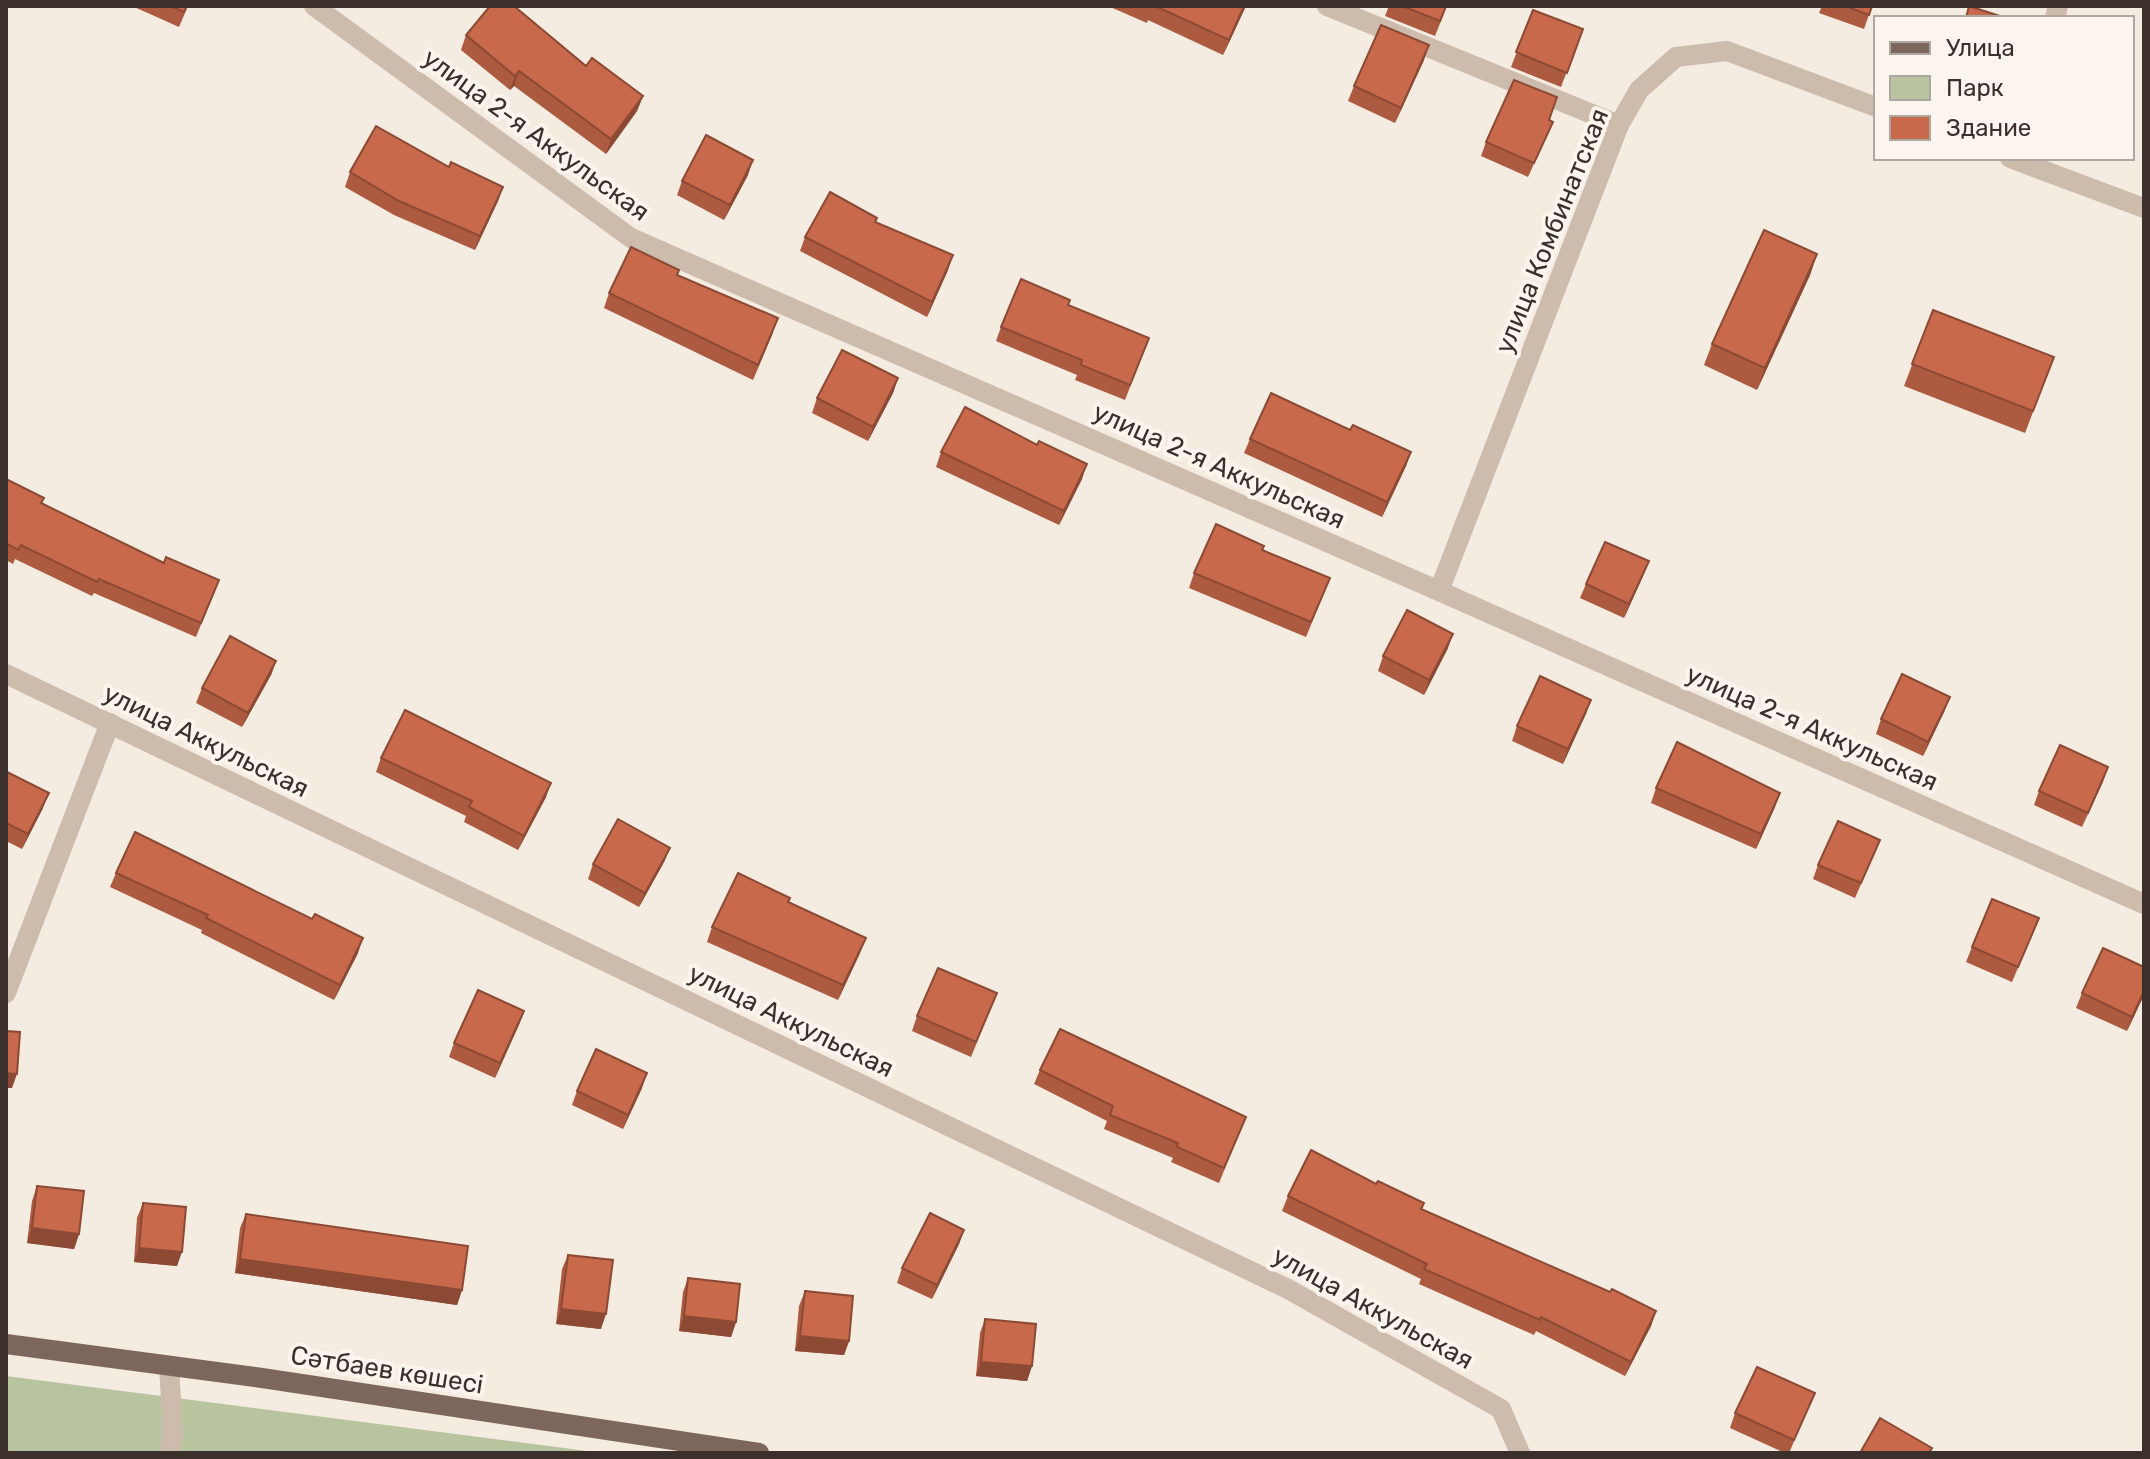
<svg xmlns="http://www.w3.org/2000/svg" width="2150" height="1459" font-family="Rubik,sans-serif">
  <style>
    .green { fill: #b8c4a0 }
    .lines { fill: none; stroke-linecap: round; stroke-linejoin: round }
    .minor { stroke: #cdbbac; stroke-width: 20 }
    .major { stroke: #7d675c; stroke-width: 20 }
    .wall { fill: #ac5a40 }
    .shaded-wall { fill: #8c4a34 }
    .building { fill: #c8694b; stroke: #8c4a34; stroke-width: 2 }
    .labels { text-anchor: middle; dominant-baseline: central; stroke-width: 8; stroke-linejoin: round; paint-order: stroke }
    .street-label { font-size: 26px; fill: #3b302b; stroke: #fbf5ee }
  </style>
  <rect width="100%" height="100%" fill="#f4ebe1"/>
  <!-- green -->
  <polygon class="green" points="6,1376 603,1453 6,1453"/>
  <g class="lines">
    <!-- minor -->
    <g class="minor">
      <polyline points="314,6 631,238 1439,591 2144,904"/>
      <polyline points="1327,6 1619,125"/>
      <polyline points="2055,18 2058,6"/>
      <polyline points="2010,158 2144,208"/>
      <polyline points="1439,591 1619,125 1639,90 1676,57 1727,51 1876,107"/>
      <polyline points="6,674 1288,1289 1501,1409 1520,1453"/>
      <polyline points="6,993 110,723"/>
      <polyline points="169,1366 173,1434 170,1453"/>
    </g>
    <!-- major -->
    <polyline class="major" points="6,1344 262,1378 759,1453"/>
  </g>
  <!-- wall -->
  <g class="wall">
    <polygon points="132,6 188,6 179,27"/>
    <polygon points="1108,6 1246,6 1223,55 1148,20 1147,23"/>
    <polygon points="1389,6 1447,6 1435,36 1385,16"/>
    <polygon points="1822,6 1872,6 1864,29 1819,13"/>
    <polygon points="1533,10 1583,29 1561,87 1511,67"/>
    <polygon points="466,35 586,66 643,96 637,111 606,154 514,86 510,90 461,50"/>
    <polygon points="1424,60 1395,123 1348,101 1354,86"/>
    <polygon points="1549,120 1553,122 1528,177 1481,156 1486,142"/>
    <polygon points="449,167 503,187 498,201 475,250 394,215 345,187 350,172"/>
    <polygon points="748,175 724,220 677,195 682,181"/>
    <polygon points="876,222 948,270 927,317 800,251 805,237"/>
    <polygon points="1817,254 1810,275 1757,390 1704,365 1712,344"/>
    <polygon points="678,275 773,333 753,380 604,308 609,293"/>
    <polygon points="1068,305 1149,338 1125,400 1075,380 1077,375 996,341 1001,327"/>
    <polygon points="1933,310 2054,357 2025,433 1904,386"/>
    <polygon points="898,378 893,393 868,441 812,413 817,398"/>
    <polygon points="1350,430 1411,452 1406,466 1382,517 1244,453 1250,439"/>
    <polygon points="941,452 1082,479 1059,525 936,467"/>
    <polygon points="6,479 42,503 164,563 219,580 196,637 94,593 92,596 15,559 13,564 6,560"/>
    <polygon points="1262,550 1330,578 1306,637 1189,588 1194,573"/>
    <polygon points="1643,576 1624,618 1580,598 1586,584"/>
    <polygon points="1448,648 1424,695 1378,671 1383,656"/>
    <polygon points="276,661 271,675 242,727 196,703 202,688"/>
    <polygon points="1950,697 1944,712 1923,756 1876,734 1881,719"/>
    <polygon points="1591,700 1563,764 1512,741 1517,726"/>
    <polygon points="381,758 546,797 518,850 464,822 466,816 376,772"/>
    <polygon points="2108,767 2082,827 2034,805 2039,791"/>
    <polygon points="6,775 43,808 22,849 6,841"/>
    <polygon points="1656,788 1775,807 1756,849 1651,803"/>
    <polygon points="1880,840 1855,898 1813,879 1818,865"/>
    <polygon points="670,848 664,862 639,907 588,879 593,864"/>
    <polygon points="116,873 312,919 358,953 334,1000 201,933 202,930 110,887"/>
    <polygon points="788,902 860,953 838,1000 707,942 712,927"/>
    <polygon points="2039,918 2012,982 1966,962 1972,947"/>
    <polygon points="2144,967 2144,995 2127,1031 2076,1008 2082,993"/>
    <polygon points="997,993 971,1057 912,1031 917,1016"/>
    <polygon points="524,1011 495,1078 449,1057 454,1043"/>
    <polygon points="1040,1070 1246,1117 1219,1183 1171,1162 1173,1158 1104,1129 1107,1121 1034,1084"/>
    <polygon points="642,1088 623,1129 572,1105 577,1091"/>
    <polygon points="1376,1184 1424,1203 1422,1210 1610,1292 1656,1311 1651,1326 1625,1376 1536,1331 1534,1335 1419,1284 1421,1279 1282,1211 1288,1196"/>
    <polygon points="37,1186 79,1234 74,1249 27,1243 32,1201"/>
    <polygon points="143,1203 177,1266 134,1262 137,1218"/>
    <polygon points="246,1214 462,1290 457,1305 235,1273 240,1228"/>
    <polygon points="964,1230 959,1244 932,1299 897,1283 902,1268"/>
    <polygon points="568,1255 601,1329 556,1324 562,1269"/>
    <polygon points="688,1278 736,1322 731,1337 679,1331 683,1292"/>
    <polygon points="805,1291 849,1341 844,1355 795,1351 799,1306"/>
    <polygon points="985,1319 1032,1366 1027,1381 976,1376 980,1333"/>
    <polygon points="1809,1407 1789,1453 1785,1453 1730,1428 1735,1413"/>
  </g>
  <!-- shaded-wall -->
  <g class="shaded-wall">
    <polygon points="1244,6 1246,6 1223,55 1229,40"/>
    <polygon points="1429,45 1424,60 1395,123 1401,108"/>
    <polygon points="519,71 514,86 510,90 515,76"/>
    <polygon points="643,96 637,111 606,154 611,139"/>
    <polygon points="753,160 748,175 724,220 730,205"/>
    <polygon points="503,187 498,201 475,250 480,236"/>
    <polygon points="1817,254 1810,275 1757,390 1765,368"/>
    <polygon points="953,255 948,270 927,317 932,302"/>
    <polygon points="898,378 893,393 868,441 873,427"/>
    <polygon points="1411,452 1406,466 1382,517 1387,502"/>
    <polygon points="1087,464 1082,479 1059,525 1064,511"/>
    <polygon points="1649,561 1643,576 1624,618 1629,604"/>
    <polygon points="1453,634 1448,648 1424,695 1429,680"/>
    <polygon points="276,661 271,675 242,727 248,713"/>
    <polygon points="1950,697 1944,712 1923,756 1928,742"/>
    <polygon points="1591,700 1586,714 1563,764 1568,749"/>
    <polygon points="2108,767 2103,782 2082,827 2088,813"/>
    <polygon points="551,783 546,797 518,850 524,836"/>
    <polygon points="49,793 43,808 22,849 28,834"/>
    <polygon points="1780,793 1775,807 1756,849 1761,834"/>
    <polygon points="670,848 664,862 639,907 645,893"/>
    <polygon points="363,938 358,953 334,1000 340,985"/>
    <polygon points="866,938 860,953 838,1000 843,985"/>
    <polygon points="2144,991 2144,995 2127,1031 2132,1017"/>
    <polygon points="524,1011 519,1025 495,1078 500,1063"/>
    <polygon points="6,1073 17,1074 12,1088 6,1088"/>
    <polygon points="647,1073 642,1088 623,1129 628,1115"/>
    <polygon points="32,1228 79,1234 74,1249 27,1243"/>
    <polygon points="964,1230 959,1244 932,1299 937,1285"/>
    <polygon points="139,1248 182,1252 177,1266 134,1262"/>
    <polygon points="240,1259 462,1290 457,1305 235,1273"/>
    <polygon points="561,1309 606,1314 601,1329 556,1324"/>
    <polygon points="1656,1311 1651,1326 1625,1376 1631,1362"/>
    <polygon points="684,1316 736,1322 731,1337 679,1331"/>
    <polygon points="800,1336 849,1341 844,1355 795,1351"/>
    <polygon points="981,1362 1032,1366 1027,1381 976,1376"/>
  </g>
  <!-- building -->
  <g class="building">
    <polygon points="170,6 187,6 184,12"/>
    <polygon points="490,6 514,6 586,66 592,58 643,96 611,139 519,71 515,76 466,35"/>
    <polygon points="1155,6 1244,6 1229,40"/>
    <polygon points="1402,6 1446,6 1440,21"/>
    <polygon points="1845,6 1872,6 1869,15"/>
    <polygon points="1969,6 2006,18 1966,18"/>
    <polygon points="1533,10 1583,29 1567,73 1516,52"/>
    <polygon points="1381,25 1429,45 1401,108 1354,86"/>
    <polygon points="1514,80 1557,97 1549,120 1553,122 1534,163 1486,142"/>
    <polygon points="376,126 449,167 451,162 503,187 480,236 399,201 350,172"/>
    <polygon points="706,135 753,160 730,205 682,181"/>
    <polygon points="830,192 877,218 875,222 953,255 932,302 805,237"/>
    <polygon points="1764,230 1817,254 1765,368 1712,344"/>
    <polygon points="631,247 679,270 677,275 778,318 758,365 609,293"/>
    <polygon points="1021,279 1070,300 1068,305 1149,338 1130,385 1081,365 1082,360 1001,327"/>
    <polygon points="1933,310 2054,357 2033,411 1912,364"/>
    <polygon points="842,350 898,378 873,427 817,398"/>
    <polygon points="1271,393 1350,430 1353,425 1411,452 1387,502 1250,439"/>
    <polygon points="965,407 1037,445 1039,441 1087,464 1064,511 941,452"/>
    <polygon points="6,479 44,498 41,503 164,563 166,557 219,580 201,623 99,579 97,582 21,545 18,550 6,543"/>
    <polygon points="1216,524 1264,546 1262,550 1330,578 1311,622 1194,573"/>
    <polygon points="1605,542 1649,561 1629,604 1586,584"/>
    <polygon points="1407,610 1453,634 1429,680 1383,656"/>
    <polygon points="230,636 276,661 248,713 202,688"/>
    <polygon points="1902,674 1950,697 1928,742 1881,719"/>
    <polygon points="1540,676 1591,700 1568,749 1517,726"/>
    <polygon points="405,710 551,783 524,836 469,807 472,801 381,758"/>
    <polygon points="1677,742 1780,793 1761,834 1656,788"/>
    <polygon points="2060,745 2108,767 2088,813 2039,791"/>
    <polygon points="7,772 49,793 28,834 6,823 6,775"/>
    <polygon points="618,819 670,848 645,893 593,864"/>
    <polygon points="1838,821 1880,840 1861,883 1818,865"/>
    <polygon points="135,832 312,919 315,914 363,938 340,985 206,918 208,915 116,873"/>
    <polygon points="738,873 790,898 788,902 866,938 843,985 712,927"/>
    <polygon points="1992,899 2039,918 2018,967 1972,947"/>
    <polygon points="2103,948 2144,967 2144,991 2132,1017 2082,993"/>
    <polygon points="938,968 997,993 976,1042 917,1016"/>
    <polygon points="478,990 524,1011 500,1063 454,1043"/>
    <polygon points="1060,1029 1246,1117 1224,1168 1177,1147 1178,1143 1110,1115 1113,1106 1040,1070"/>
    <polygon points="6,1031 20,1032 17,1074 6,1073"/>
    <polygon points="596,1049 647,1073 628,1115 577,1091"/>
    <polygon points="1311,1150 1376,1184 1378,1181 1424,1203 1421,1209 1610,1292 1612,1289 1656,1311 1631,1362 1541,1317 1540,1320 1424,1269 1427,1264 1288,1196"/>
    <polygon points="37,1186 84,1191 79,1234 32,1228"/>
    <polygon points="143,1203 186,1207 182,1252 139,1248"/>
    <polygon points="930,1213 964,1230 937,1285 902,1268"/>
    <polygon points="246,1214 468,1246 462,1290 240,1259"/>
    <polygon points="568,1255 613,1260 606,1314 561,1309"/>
    <polygon points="688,1278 740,1284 736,1322 684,1316"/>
    <polygon points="805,1291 853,1296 849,1341 800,1336"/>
    <polygon points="985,1319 1036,1324 1032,1366 981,1362"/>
    <polygon points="1757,1367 1815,1393 1794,1440 1735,1413"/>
    <polygon points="1880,1418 1932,1448 1929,1453 1860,1453"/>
  </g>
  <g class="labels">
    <!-- street labels -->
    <g class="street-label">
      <text transform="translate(536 135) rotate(36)">улица 2-я Аккульская</text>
      <text transform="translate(1552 231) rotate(-68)">улица Комбинатская</text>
      <text transform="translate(1219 466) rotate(24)">улица 2-я Аккульская</text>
      <text transform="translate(1812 728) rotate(24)">улица 2-я Аккульская</text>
      <text transform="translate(206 741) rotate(26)">улица Аккульская</text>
      <text transform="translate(791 1021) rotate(26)">улица Аккульская</text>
      <text transform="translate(1373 1308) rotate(29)">улица Аккульская</text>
      <text transform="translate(387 1370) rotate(9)">Сәтбаев көшесі</text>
    </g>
  </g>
  <!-- border -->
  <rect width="2150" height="1459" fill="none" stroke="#3b302b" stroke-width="16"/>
  <!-- legend -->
  <rect x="1874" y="16" width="260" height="144" fill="#fbf5ee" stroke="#aea6a0" stroke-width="2"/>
  <rect x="1890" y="42" width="40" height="12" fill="#7d675c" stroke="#aea6a0" stroke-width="2"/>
  <text x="1946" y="56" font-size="24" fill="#3b302b">Улица</text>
  <rect x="1890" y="76" width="40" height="24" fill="#b8c4a0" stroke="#aea6a0" stroke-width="2"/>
  <text x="1946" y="96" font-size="24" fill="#3b302b">Парк</text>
  <rect x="1890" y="116" width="40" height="24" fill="#c8694b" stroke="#aea6a0" stroke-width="2"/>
  <text x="1946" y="136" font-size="24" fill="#3b302b">Здание</text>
</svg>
